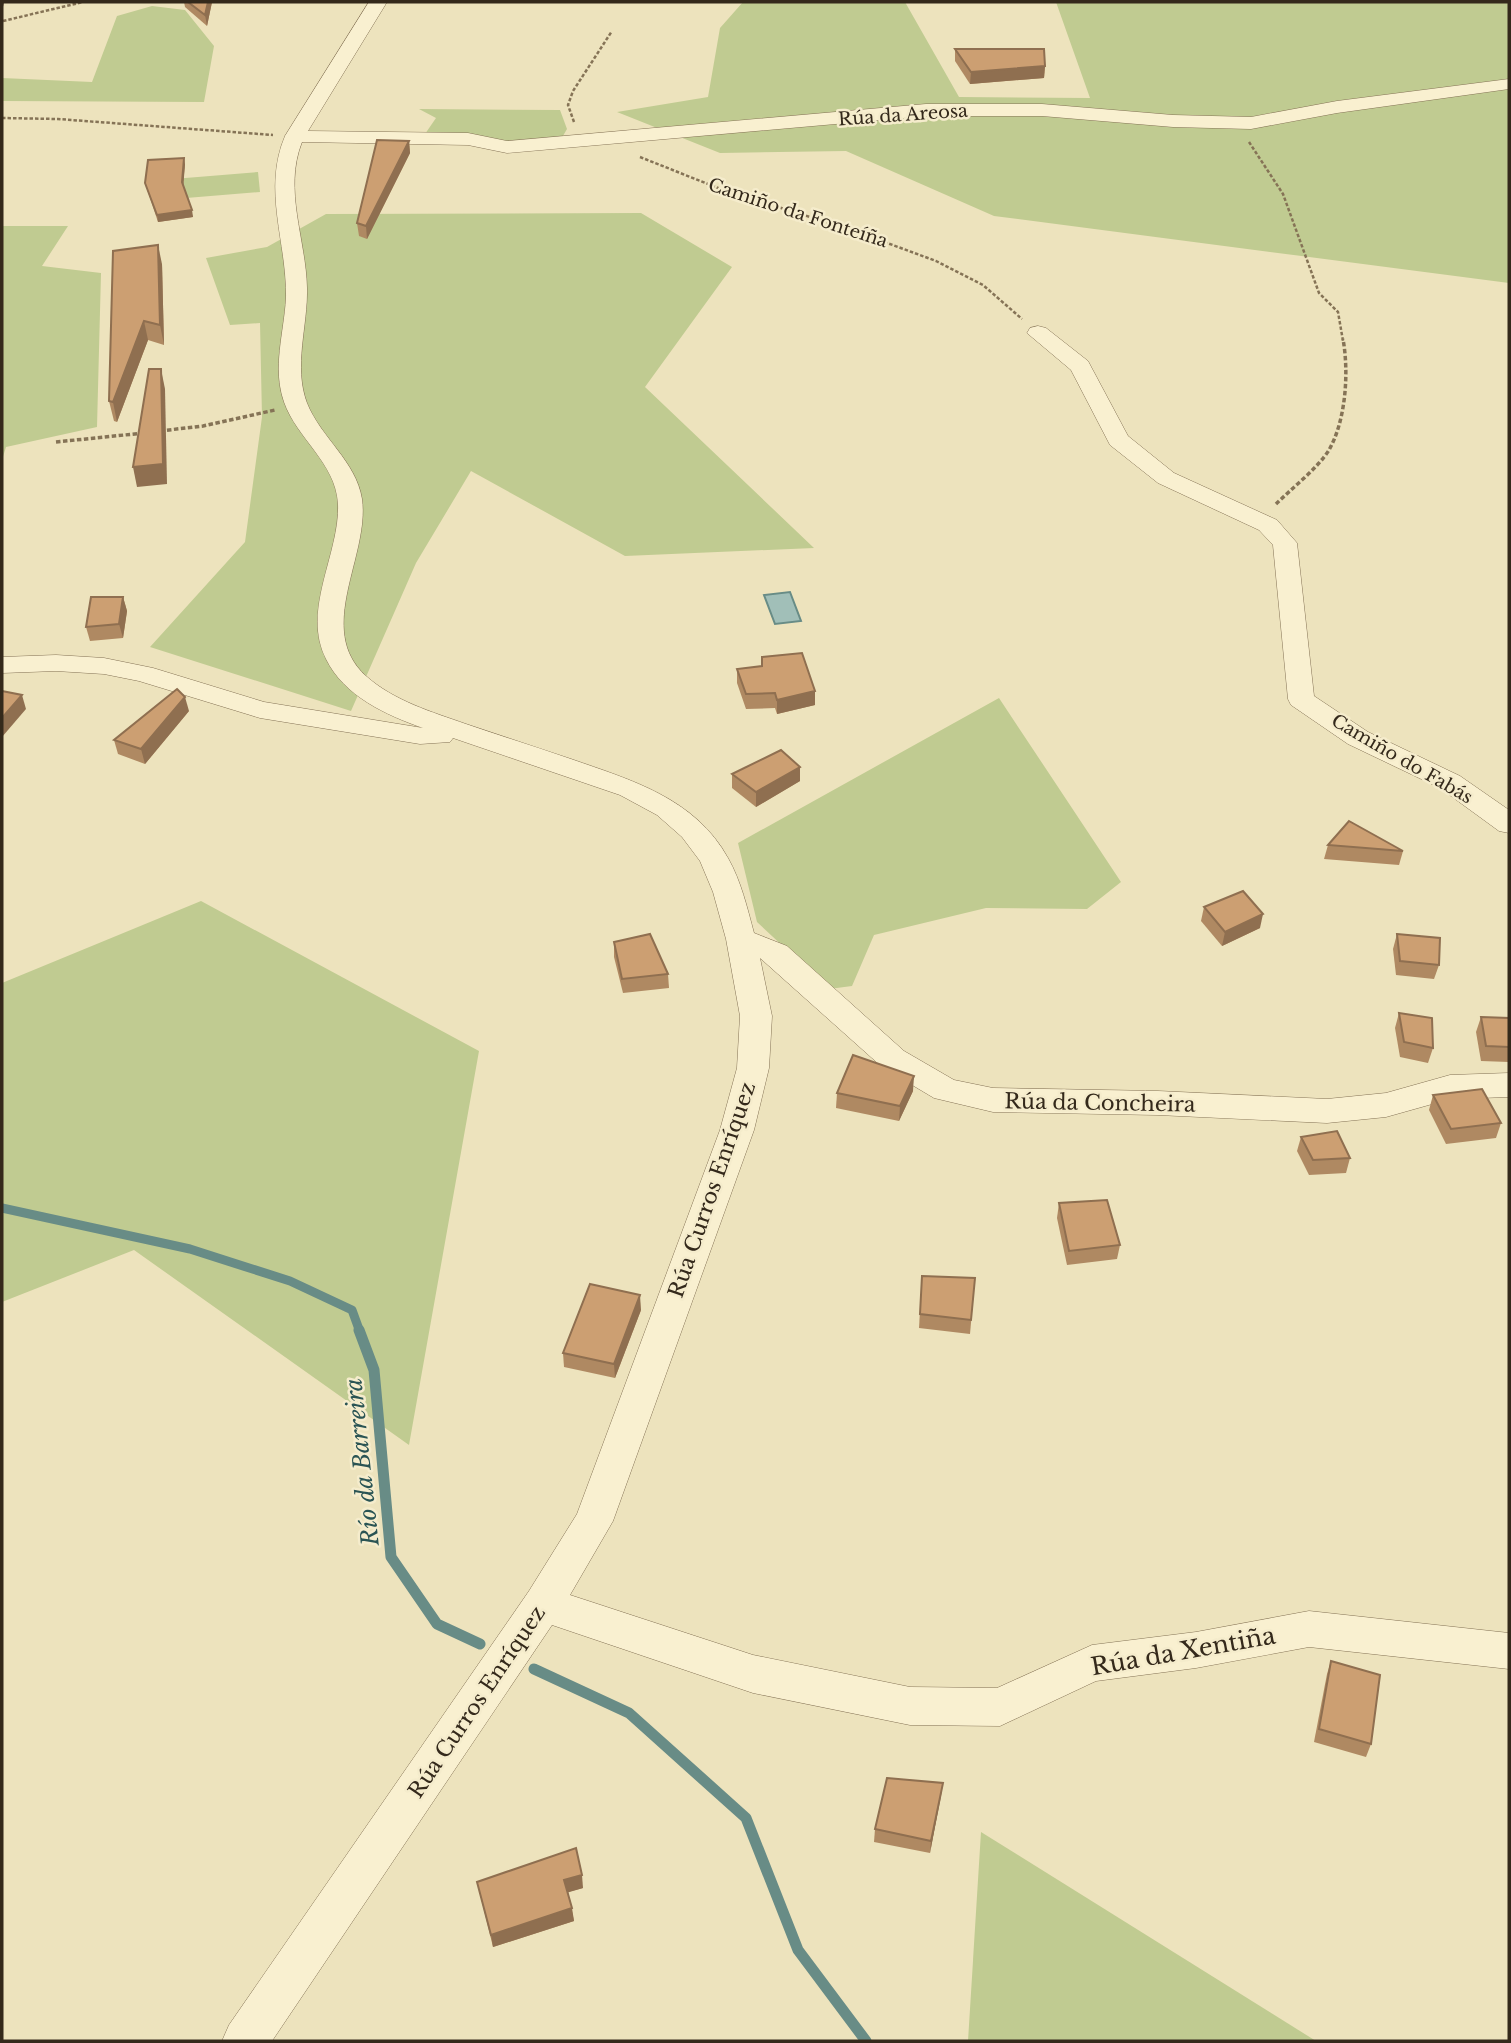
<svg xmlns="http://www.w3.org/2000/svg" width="1511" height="2043" font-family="'Libre Baskerville',serif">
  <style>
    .green { fill: #c0cb91 }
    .water { fill: #a1bfb8; stroke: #688c86; stroke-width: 2 }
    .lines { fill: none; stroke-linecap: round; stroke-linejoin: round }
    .stream-far1 { stroke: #688c86; stroke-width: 9 }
    .stream { stroke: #688c86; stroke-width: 11 }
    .minor-casing { stroke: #857356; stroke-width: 1 }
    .path-far1 { stroke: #857356; stroke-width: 2.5; stroke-dasharray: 3.5 2; stroke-linecap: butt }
    .path { stroke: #857356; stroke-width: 3.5; stroke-dasharray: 4.5 2.5; stroke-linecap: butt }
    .minor { fill: #f9f0d0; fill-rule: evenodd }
    .wall { fill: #af8962 }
    .shaded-wall { fill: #8f6f50 }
    .building { fill: #cc9f72; stroke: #8f6f50; stroke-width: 2 }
    .labels { text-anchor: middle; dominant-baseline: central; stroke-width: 5; stroke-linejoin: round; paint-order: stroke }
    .far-street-label { font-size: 18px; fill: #34291b; stroke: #f5eccc }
    .street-label { font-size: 21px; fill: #34291b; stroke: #f5eccc }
    .water-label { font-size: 23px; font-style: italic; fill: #2a5454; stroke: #f5eccc }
    .near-street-label { font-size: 24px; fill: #34291b; stroke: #f5eccc }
  </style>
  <rect width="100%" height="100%" fill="#ede3bd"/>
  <!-- green -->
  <g class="green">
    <polygon points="743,2 905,2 959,97 1090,98 1056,2 1509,2 1509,283 994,216 846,151 720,153 617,112 708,97 720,28"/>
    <polygon points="152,6 185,10 214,46 204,102 2,101 2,78 92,82 117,16"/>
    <polygon points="419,109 560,110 567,129 560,141 510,144 425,134 436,118"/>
    <polygon points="258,172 260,192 162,200 161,180"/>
    <polygon points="641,213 732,267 645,387 814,548 625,556 471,471 416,563 351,711 150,647 245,542 262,417 260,323 230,325 206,258 267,247 326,214"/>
    <polygon points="2,226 68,226 42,266 101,273 97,427 6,447 2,460"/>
    <polygon points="999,698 1121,882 1087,909 986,908 874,935 852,986 829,989 757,922 738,843"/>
    <polygon points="201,901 479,1051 409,1445 134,1250 2,1302 2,983"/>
    <polygon points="981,1832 1316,2041 968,2041"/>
  </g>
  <!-- water -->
  <polygon class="water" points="790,592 801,621 775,624 764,595"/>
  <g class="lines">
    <!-- stream-far1 -->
    <polyline class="stream-far1" points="2,1208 190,1249 290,1281 352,1310 360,1332"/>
    <!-- stream -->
    <g class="stream">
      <polyline points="359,1330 374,1370 391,1557 437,1624 480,1644"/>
      <polyline points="534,1669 629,1713 746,1818 798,1950 866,2041"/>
    </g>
    <defs>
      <g id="minor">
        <path d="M369 2H387L308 131 468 133 507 141 926 104H1042L1173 115 1251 117 1337 101 1509 79V89L1337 113 1251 129 1173 127 1042 116H926L507 153 468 145 302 142C283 190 306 239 307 288 308 326 293 366 307 403 321 438 356 461 362 499 370 556 314 629 366 676 394 701 432 712 466 724 501 736 536 747 571 759 631 780 695 798 728 858 741 881 747 907 754 933L787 946 904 1051 954 1080 993 1088 1158 1091 1327 1099 1386 1093 1450 1075 1509 1073V1097L1450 1099 1386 1117 1327 1123 1158 1115 993 1112 934 1098 882 1067 760 958 772 1016 769 1068 754 1130 613 1521 570 1595 753 1655 910 1687 997 1688 1092 1645 1196 1632 1309 1611 1509 1633V1669L1309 1647 1196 1668 1096 1681 1000 1726 910 1725 753 1693 552 1625 272 2041H222L229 2025 529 1591 577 1514 720 1130 737 1068 740 1016 726 939 713 892 700 861 682 837 657 815 620 795 453 738 450 742 420 744 260 718 139 681 104 674 56 671 2 673V657L56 655 104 658 153 668 264 702 423 728C386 715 344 696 326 659 301 610 340 554 338 504 336 463 297 439 284 402 272 368 284 333 286 298 287 242 262 190 285 136Z"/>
        <polygon points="1038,326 1046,328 1088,361 1128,436 1174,473 1277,520 1297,543 1314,696 1368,732 1460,776 1509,810 1509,833 1499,831 1440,788 1348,744 1291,705 1288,699 1273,545 1259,530 1158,483 1110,445 1071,370 1027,333 1030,328"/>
      </g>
    </defs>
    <!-- minor casing -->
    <use href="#minor" class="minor-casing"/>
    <!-- path-far1 -->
    <g class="path-far1">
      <polyline points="2,6 3,2"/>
      <polyline points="3,21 83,2"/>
      <polyline points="2,118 58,119 273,135"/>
      <polyline points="574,122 568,105 573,91 612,31"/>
      <polyline points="1249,142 1283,194 1319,293 1338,312 1343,341"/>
      <polyline points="640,157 723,190 852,230 936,261 983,285 1022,319"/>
    </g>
    <!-- path -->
    <g class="path">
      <polyline points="160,431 203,426 275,410"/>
      <polyline points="56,442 144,433"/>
      <path d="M1276 504C1291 489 1318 468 1329 450 1346 420 1349 372 1343 339"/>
    </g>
    <!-- minor -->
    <use href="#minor" class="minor"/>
  </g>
  <!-- wall -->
  <g class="wall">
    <polygon points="184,2 212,2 207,26 185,7"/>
    <polygon points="955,49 1045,66 1044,78 970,84 955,61"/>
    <polygon points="409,141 410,153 367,239 359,236 357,223"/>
    <polygon points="185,164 183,186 193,217 158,222 145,183"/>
    <polygon points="162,264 164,345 148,340 117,422 114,421 109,401"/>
    <polygon points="123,597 127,611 123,638 90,641 86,627"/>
    <polygon points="737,669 815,705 777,714 775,708 746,709 737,683"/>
    <polygon points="189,711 145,764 118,754 114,740"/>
    <polygon points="732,774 800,781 756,807 732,788"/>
    <polygon points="1328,845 1403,851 1399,865 1324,859"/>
    <polygon points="1204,907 1260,928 1222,946 1201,921"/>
    <polygon points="1397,934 1439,965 1434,979 1396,975 1393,949"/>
    <polygon points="614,942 668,974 669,988 623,993 614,957"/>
    <polygon points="1399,1013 1433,1048 1428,1063 1400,1057 1395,1028"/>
    <polygon points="1481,1017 1509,1018 1509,1062 1481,1061 1476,1032"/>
    <polygon points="913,1091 899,1121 836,1108 837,1093"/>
    <polygon points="1433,1095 1501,1123 1496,1138 1446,1144 1429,1110"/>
    <polygon points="1301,1137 1350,1158 1346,1173 1309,1175 1297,1151"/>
    <polygon points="1059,1203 1120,1245 1117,1259 1067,1265 1057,1218"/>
    <polygon points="922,1276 975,1278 970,1334 919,1328"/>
    <polygon points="641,1310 615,1378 564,1367 563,1353"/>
    <polygon points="1331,1661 1371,1744 1366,1757 1314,1742 1327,1674"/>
    <polygon points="943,1783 930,1853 874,1842 875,1829"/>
    <polygon points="477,1882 583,1888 568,1892 574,1921 493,1947"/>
  </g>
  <!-- shaded-wall -->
  <g class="shaded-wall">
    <polygon points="208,2 212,2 207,26 205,15"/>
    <polygon points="1045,66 1044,78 970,84 971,72"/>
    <polygon points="409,141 410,153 367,239 366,226"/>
    <polygon points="184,158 185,164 183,189 182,182"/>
    <polygon points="192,210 193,217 158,222 157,215"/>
    <polygon points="158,245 162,264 164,345 160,325"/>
    <polygon points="144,321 148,340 117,422 113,402"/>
    <polygon points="161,369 165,389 167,484 137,487 133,467"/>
    <polygon points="123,597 127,611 123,638 119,624"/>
    <polygon points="815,691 815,705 777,714 777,700"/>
    <polygon points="22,695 26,709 2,737 2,718"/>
    <polygon points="185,697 189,711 145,764 141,749"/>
    <polygon points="800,767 800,781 756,807 756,792"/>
    <polygon points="1263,914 1260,928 1222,946 1225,932"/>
    <polygon points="914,1076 913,1091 899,1121 900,1106"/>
    <polygon points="640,1295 641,1310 615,1378 614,1364"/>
    <polygon points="943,1783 941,1796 930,1853 931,1841"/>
    <polygon points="582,1875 583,1888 566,1893 564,1880"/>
    <polygon points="572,1908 574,1921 493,1947 491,1935"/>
  </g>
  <!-- building -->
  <g class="building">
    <polygon points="188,2 208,2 205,15"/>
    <polygon points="955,49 1044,49 1045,66 971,72"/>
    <polygon points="377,140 409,141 366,226 357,223"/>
    <polygon points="184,158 182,182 192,210 157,215 145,183 148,160"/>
    <polygon points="158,245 160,325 144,321 113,402 109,401 113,251"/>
    <polygon points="149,369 161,369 163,464 133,467"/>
    <polygon points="91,597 123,597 119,624 86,627"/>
    <polygon points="802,653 815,691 777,700 775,693 746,694 737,669 762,666 762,657"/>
    <polygon points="177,689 185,697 141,749 114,740"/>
    <polygon points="2,691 22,695 2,718"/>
    <polygon points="781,750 800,767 756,792 732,774"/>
    <polygon points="1349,821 1403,851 1328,845"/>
    <polygon points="1243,891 1263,914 1225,932 1204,907"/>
    <polygon points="650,934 668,974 622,979 614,942"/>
    <polygon points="1397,934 1440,938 1439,965 1400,961"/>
    <polygon points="1399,1013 1432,1018 1433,1048 1404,1042"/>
    <polygon points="1481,1017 1509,1018 1509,1047 1486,1046"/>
    <polygon points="853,1055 914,1076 900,1106 837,1093"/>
    <polygon points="1482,1089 1501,1123 1451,1129 1433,1095"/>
    <polygon points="1337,1131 1350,1158 1313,1160 1301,1137"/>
    <polygon points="1107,1200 1120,1245 1069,1251 1059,1203"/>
    <polygon points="922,1276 975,1278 971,1320 920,1314"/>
    <polygon points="590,1284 640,1295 614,1364 563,1353"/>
    <polygon points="1331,1661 1380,1675 1371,1744 1319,1729"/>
    <polygon points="887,1778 943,1783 931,1841 875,1829"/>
    <polygon points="576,1848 582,1875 564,1880 572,1908 491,1935 477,1882"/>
  </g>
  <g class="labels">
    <!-- far-street labels -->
    <g class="far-street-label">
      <text transform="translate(903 115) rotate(-4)">Rúa da Areosa</text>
      <text transform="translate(798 213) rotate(18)">Camiño da Fonteíña</text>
      <text transform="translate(1402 759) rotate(30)">Camiño do Fabás</text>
    </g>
    <!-- street labels -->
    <g class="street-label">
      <text transform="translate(1100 1103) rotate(1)">Rúa da Concheira</text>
      <text transform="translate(712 1190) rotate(-71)">Rúa Curros Enríquez</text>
      <text transform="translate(477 1702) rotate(-56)">Rúa Curros Enríquez</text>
    </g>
    <!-- water labels -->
    <g class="water-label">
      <text transform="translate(362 1462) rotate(-96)">Río da Barreira</text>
    </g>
    <!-- near-street labels -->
    <g class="near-street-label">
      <text transform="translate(1183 1651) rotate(-10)">Rúa da Xentiña</text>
    </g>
  </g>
  <!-- border -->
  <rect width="1511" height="2043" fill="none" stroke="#34291b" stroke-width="7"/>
</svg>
